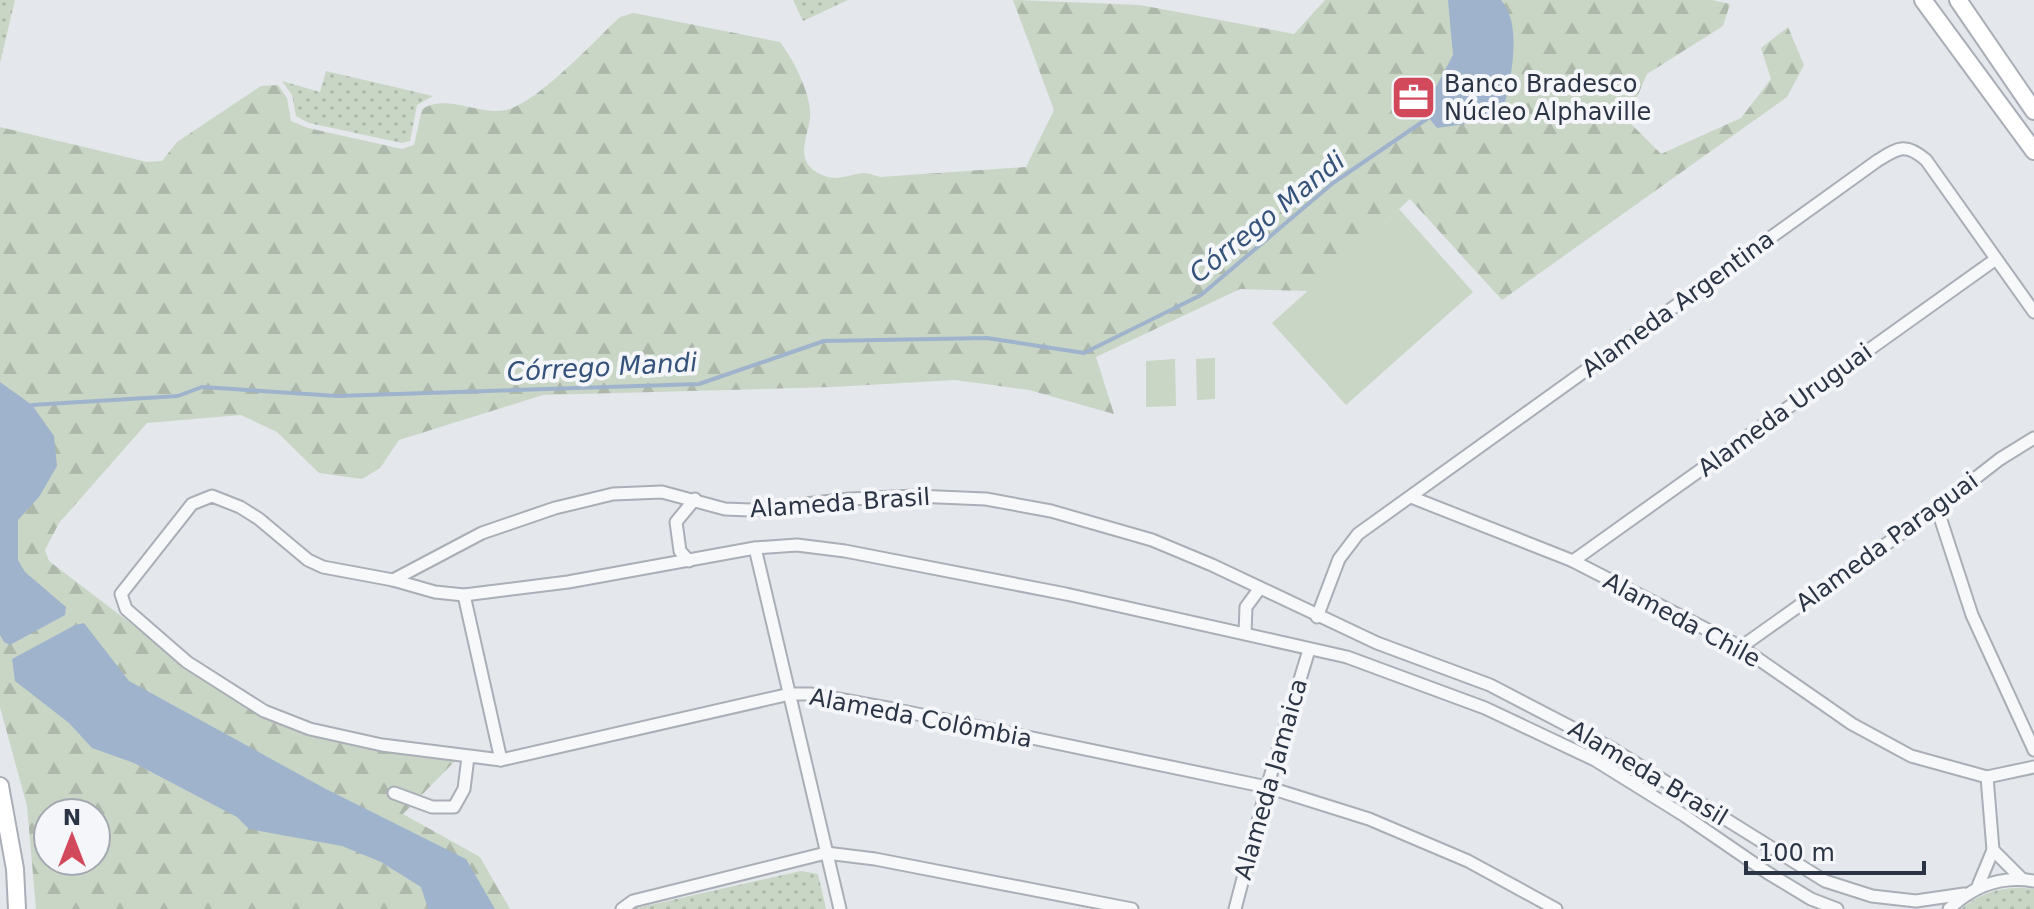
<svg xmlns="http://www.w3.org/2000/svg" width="2034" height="909" font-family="'DejaVu Sans',sans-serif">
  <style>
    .grass { fill: url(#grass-dots) }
    .forest { fill: url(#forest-firs); fill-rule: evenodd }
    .garden { fill: #c9d6c5 }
    .water { fill: #9fb4cc }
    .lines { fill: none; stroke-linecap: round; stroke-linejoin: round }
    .stream { stroke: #9fb4cc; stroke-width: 4 }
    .minor-casing { stroke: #a9aeb7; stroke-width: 15 }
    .secondary-casing { stroke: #a9aeb7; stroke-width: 20 }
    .minor { stroke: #f7f8fa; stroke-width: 11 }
    .secondary { stroke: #fff; stroke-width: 16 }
    .labels { text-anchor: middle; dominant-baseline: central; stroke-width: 8; stroke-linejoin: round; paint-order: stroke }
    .poi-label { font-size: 24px; fill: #2b3445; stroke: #f4f6f9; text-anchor: start }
    .street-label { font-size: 24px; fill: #2b3445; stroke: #f4f6f9 }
    .water-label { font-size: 26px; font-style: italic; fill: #34527a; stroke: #f4f6f9 }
  </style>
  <defs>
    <pattern id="grass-dots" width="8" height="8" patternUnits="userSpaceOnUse" patternTransform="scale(2)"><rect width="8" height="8" fill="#c9d6c5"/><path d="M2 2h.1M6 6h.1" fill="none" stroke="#adb8ab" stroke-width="1.8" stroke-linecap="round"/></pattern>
    <pattern id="forest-firs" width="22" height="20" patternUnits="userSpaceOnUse" patternTransform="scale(2)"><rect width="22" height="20" fill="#c9d6c5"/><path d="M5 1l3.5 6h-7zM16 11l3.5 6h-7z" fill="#adb8ab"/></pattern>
  </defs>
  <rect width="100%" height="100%" fill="#e4e7ec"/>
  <!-- grass -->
  <g class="grass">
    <polygon points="0,0 15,0 0,63"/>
    <polygon points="793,0 848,0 803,21"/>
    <polygon points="326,71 433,96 417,105 410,141 402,143 309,123 296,116 292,95 282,81 320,92"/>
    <polygon points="801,871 818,874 826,909 632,909"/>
    <path d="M2024 888 2034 889V909H1961C1980 893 1999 887 2024 888Z"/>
  </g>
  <!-- forest -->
  <path class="forest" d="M1013 0 1140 5 1294 34 1325 0H1712L1730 4 1723 26 1647 74 1627 120 1661 154 1741 118 1771 79 1761 48 1788 27 1804 65 1787 97 1502 300 1410 199 1308 291 1240 289 1096 357 1114 414 1029 390 955 380 833 387 543 395 399 440 380 468 362 479 319 473 277 432 241 415 147 423 59 523 45 550 49 561 197 674 281 723 324 738 370 748 457 759 403 814 480 857 510 909H36L27 806 0 707V127L147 162 162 161 177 142 261 86 278 85 287 98 291 121 308 128 402 149 414 145 422 109C449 93 478 116 506 110 539 102 594 41 620 17L634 13 780 42C793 59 808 88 810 110 813 132 787 162 825 176 838 181 848 175 862 173 868 173 874 175 880 177L1026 167 1054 110ZM48 813H96V861H48Z"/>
  <!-- garden -->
  <g class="garden">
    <polygon points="1399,209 1473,292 1346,405 1272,323"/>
    <polygon points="1215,358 1215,399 1197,400 1196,359"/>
    <polygon points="1175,359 1176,406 1146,407 1146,361"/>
  </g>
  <!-- water -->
  <g class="water">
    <path d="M1448 0H1501C1525 27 1509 88 1501 119L1437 128 1423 111 1453 55Z"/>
    <polygon points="0,382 32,405 54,436 57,466 39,497 18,520 18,560 25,572 66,607 65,615 10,645 4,642 0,635"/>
    <polygon points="84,623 129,681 326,789 466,859 495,909 428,909 421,887 381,862 342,846 249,829 237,817 134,763 92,748 69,723 15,681 12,659 75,625"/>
  </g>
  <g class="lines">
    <!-- stream -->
    <polyline class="stream" points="32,405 178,396 202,387 337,396 699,384 824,341 987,338 1084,353 1201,295 1333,183 1428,118"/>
    <defs>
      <g id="minor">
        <polyline points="1411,497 1573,561 1741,647 1852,724 1911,756 1987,777 2034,767"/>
        <polyline points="1937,508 1972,615 2034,750"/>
        <polyline points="755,548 840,909"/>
        <polyline points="689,561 680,551 676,522 695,499"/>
        <polyline points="1573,561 1996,259"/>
        <polyline points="393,580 482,533 555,508 613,494 662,492 725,509 750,510 850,499 915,496 986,499 1051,511 1152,540 1212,565 1377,643 1490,685 1613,749 1825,881 1872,896 1916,901 1964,894"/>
        <polyline points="464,595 501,760"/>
        <path d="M1317 617 1339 559 1358 534 1877 161C1898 148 1905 142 1926 160L2034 312"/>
        <polyline points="1245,633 1246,607 1260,588"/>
        <polyline points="1741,647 1937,508 2000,459 2034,438"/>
        <polyline points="394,793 432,807 454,807 464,789 468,757"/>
        <polyline points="1993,850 2022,879"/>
        <polyline points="1978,886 1993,850 1987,777"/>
        <polyline points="622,909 633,901 826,853 875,859 1132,909"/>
        <polyline points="1235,909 1267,787 1309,650"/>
        <polyline points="1556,909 1468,861 1369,819 1267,787 893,709 810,694 790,694 501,760 382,745 310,729 264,711 187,662 126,609 121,594 192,504 212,496 240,507 259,519 308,560 323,567 393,580 435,592 464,595 568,582 755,548 797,545 845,551 1066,594 1347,657 1485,708 1595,760 1685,816 1768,873 1811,899 1837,909"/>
        <path d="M1949 909C1973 886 2000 875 2034 881"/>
      </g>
      <g id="secondary">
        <polyline points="1923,0 2034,151"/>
        <polyline points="1958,0 2034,111"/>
        <polyline points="0,786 15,869 17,909"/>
      </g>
    </defs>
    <!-- minor casing -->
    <use href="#minor" class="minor-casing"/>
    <!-- secondary casing -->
    <use href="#secondary" class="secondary-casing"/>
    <!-- minor -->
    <use href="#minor" class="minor"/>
    <!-- secondary -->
    <use href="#secondary" class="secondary"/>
  </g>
  <!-- icons -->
  <defs>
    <symbol id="office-square" viewBox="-11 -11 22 22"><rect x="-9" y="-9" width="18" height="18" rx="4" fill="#d1495b" stroke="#f4f6f9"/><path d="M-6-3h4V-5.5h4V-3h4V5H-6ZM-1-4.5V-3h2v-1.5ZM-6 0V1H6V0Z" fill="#fff"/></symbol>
  </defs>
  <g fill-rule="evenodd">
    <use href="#office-square" x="1388" y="72" width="51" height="51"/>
  </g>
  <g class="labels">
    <!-- poi labels -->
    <g class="poi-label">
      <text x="1444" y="84">Banco Bradesco<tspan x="1444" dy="28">Núcleo Alphaville</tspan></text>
    </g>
    <!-- street labels -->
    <g class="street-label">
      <text transform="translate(1678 304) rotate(-36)">Alameda Argentina</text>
      <text transform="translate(1785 410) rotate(-36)">Alameda Uruguai</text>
      <text transform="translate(840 503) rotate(-4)">Alameda Brasil</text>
      <text transform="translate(1887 542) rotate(-36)">Alameda Paraguai</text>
      <text transform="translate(1682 620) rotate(28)">Alameda Chile</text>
      <text transform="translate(921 718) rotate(11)">Alameda Colômbia</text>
      <text transform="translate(1648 773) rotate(31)">Alameda Brasil</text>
      <text transform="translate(1271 779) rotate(-74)">Alameda Jamaica</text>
    </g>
    <!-- water labels -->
    <g class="water-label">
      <text transform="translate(1267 217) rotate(-39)">Córrego Mandi</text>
      <text transform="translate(602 367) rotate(-3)">Córrego Mandi</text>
    </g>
  </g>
  <!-- north arrow -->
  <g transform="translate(72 837)"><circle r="38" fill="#f4f6f9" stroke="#a4a8b1" stroke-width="2"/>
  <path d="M0-6L14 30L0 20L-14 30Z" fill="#d1495b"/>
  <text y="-12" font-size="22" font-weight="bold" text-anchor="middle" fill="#2b3445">N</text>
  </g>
  <!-- scale -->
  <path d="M1746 861v12h178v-12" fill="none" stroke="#2b3445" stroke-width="4"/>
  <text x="1758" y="861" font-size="24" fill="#2b3445" stroke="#f4f6f9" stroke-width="6" paint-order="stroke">100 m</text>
</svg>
